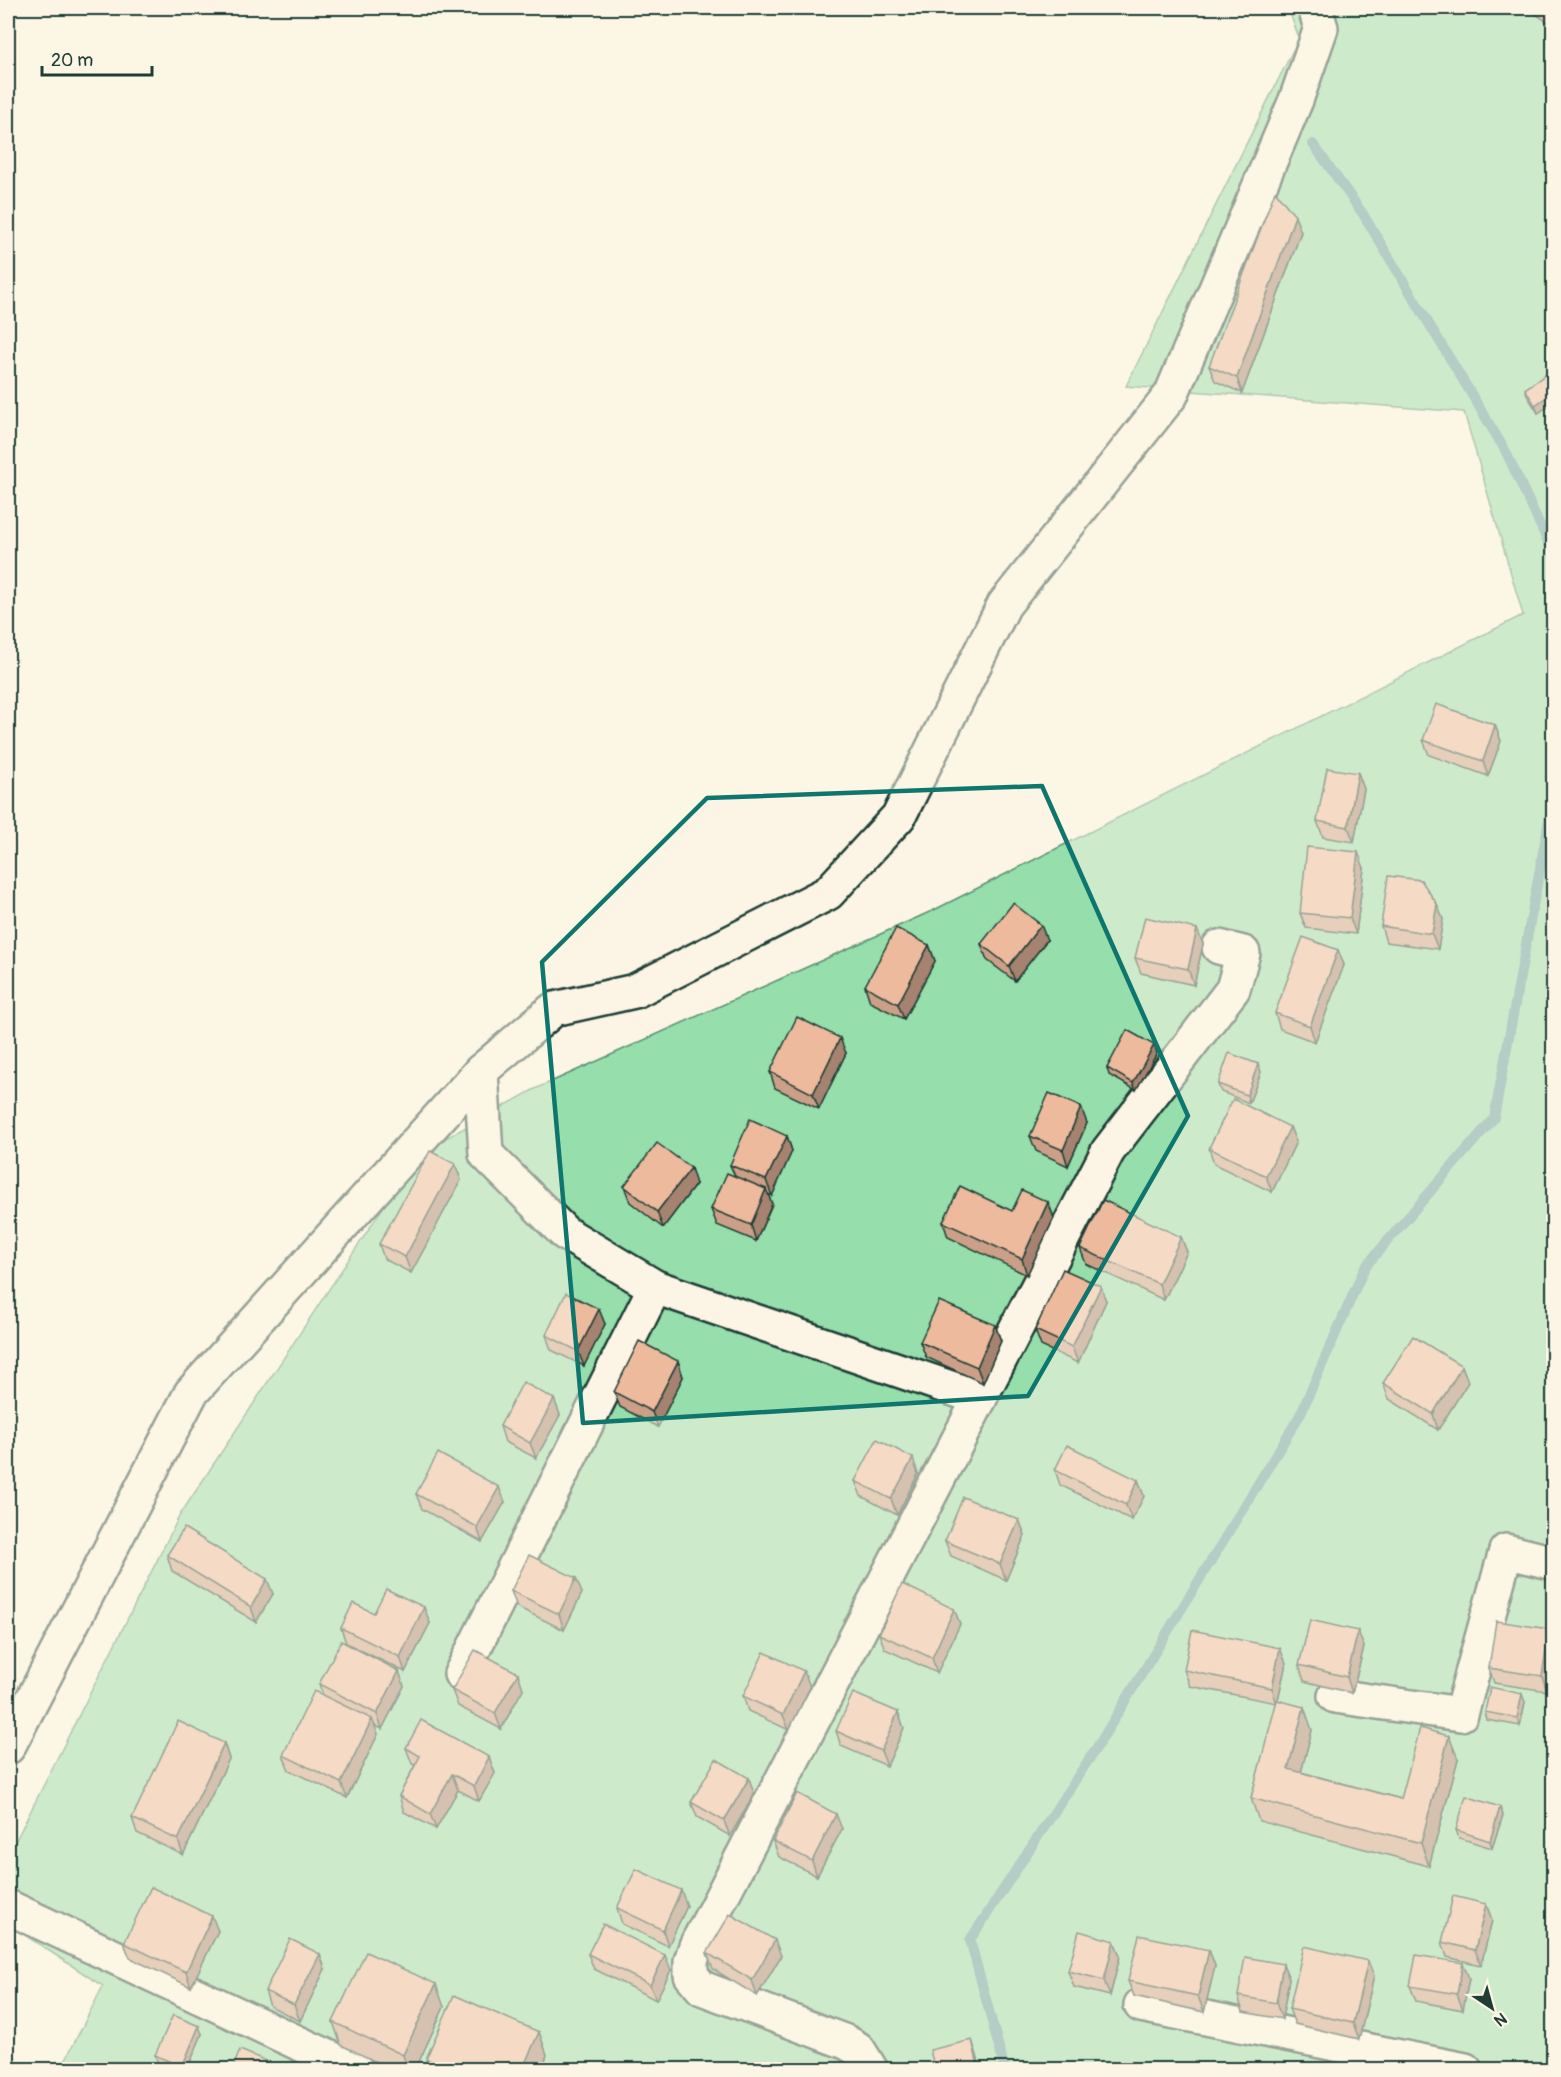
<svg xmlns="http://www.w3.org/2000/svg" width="1561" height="2077" font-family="Pangolin,sans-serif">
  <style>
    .green { fill: #96deac; stroke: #5a8e70; stroke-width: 1.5 }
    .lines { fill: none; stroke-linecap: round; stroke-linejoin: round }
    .stream { stroke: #5f9b9e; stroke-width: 10 }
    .minor-casing { stroke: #1f3d34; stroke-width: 38 }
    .minor { stroke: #fcf5e5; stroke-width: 33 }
    .wall { fill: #cca088; stroke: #1f3d34; stroke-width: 1.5 }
    .shaded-wall { fill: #a6826f; stroke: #1f3d34; stroke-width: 1.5 }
    .building { fill: #edba9e; stroke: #1f3d34; stroke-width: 1.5 }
    .marked { fill: none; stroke: #0f766e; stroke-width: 4.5; stroke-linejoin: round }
  </style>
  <rect width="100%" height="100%" fill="#fcf5e5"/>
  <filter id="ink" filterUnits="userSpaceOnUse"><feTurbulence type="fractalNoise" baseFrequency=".0167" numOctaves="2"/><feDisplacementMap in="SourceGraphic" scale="12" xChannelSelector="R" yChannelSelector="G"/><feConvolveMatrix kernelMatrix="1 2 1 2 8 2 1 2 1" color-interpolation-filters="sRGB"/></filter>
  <g filter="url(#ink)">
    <!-- green -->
    <polygon class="green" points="1288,8 1553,8 1553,2069 61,2069 103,1986 8,1924 8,1856 180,1515 419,1153 535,1089 934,910 1523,615 1464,412 1126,386 1299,38"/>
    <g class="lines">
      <!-- stream -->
      <g class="stream">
        <polyline points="1313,144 1363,214 1505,450 1554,555"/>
        <polyline points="1005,2070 970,1940 1099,1744 1300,1415 1365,1267 1494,1118 1554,792"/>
      </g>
      <defs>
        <g id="minor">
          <polyline points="980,1398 655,1287 565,1233 486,1154 481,1071 554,1009 635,991 828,893 899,816 1004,605 1171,395 1296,100 1321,28 1315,8"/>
          <polyline points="461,1674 655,1287"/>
          <polyline points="1335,1696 1461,1714 1506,1551 1554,1563"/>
          <polyline points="8,1747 191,1393 481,1071"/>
          <polyline points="8,1907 356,2070"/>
          <polyline points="1141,2005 1465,2070"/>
          <polyline points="871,2070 858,2049 846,2042 702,1988 691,1975 691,1961 696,1946 1108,1151 1233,989 1243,953 1219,947"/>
        </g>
      </defs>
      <!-- minor casing -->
      <use href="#minor" class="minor-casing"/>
      <!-- minor -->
      <use href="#minor" class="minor"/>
    </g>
    <!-- wall -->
    <g class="wall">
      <polygon points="1528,9 1528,8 1554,8 1554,26"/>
      <polygon points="1301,232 1242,393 1215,381 1209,366"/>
      <polygon points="1554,369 1554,402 1538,413 1528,397 1525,389"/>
      <polygon points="1495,725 1501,741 1488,776 1429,755 1423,740"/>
      <polygon points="1358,773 1364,789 1354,842 1323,837 1317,821"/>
      <polygon points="1364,868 1356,934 1306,928 1300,913"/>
      <polygon points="1443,919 1438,949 1386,942 1381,926"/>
      <polygon points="1047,940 1015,981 987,960 981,944"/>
      <polygon points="1203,944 1194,985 1141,973 1135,958"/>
      <polygon points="929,945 935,961 904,1019 870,1002 865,986"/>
      <polygon points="1338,950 1344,965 1315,1042 1280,1029 1275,1013"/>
      <polygon points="1154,1045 1157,1053 1136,1090 1109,1075 1107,1068"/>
      <polygon points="846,1053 819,1109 775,1088 770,1072"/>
      <polygon points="1258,1064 1261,1072 1249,1103 1221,1092 1218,1084"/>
      <polygon points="1087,1123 1068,1166 1036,1151 1030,1136"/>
      <polygon points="1290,1127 1296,1142 1272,1192 1214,1164 1209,1148"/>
      <polygon points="787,1136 792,1151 772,1196 768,1194 772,1204 756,1241 717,1225 711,1209 735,1176 730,1165"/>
      <polygon points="455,1164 461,1180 411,1273 384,1259 379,1244"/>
      <polygon points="696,1184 663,1228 630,1202 624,1186"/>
      <polygon points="1554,1186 1554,1204 1550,1195"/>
      <polygon points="1048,1202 1054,1218 1027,1275 948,1237 943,1222 1012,1211"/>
      <polygon points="1181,1237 1187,1252 1164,1300 1086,1264 1080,1248"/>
      <polygon points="1106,1301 1078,1363 1041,1346 1035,1330"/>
      <polygon points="605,1324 584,1366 551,1350 546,1335"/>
      <polygon points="995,1325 1001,1341 983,1383 926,1357 920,1342"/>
      <polygon points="678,1361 683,1377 658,1427 620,1407 614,1392"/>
      <polygon points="1462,1366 1468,1382 1438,1430 1389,1399 1383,1383"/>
      <polygon points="554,1399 560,1415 536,1458 505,1442 500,1426"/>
      <polygon points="1055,1470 1138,1480 1144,1496 1132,1520 1060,1485"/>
      <polygon points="918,1474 897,1515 861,1496 855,1481"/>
      <polygon points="416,1494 505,1502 482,1542 422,1509"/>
      <polygon points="1019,1520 1025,1535 1006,1580 951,1556 945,1541"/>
      <polygon points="167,1555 273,1594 256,1622 172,1571"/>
      <polygon points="511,1591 582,1593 564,1630 517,1607"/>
      <polygon points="954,1609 960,1624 937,1673 885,1649 879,1634"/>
      <polygon points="374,1613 430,1623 405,1672 346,1643 341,1628"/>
      <polygon points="1549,1629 1554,1642 1554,1652 1547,1691 1494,1683 1489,1668"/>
      <polygon points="1364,1647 1352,1693 1304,1681 1299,1665"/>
      <polygon points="1286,1663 1278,1700 1312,1730 1301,1772 1401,1799 1458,1759 1429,1866 1259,1821 1251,1798 1277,1703 1190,1686 1184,1670"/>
      <polygon points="319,1684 404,1686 382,1729 374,1725 378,1734 347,1798 289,1770 283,1755 323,1695"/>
      <polygon points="810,1687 789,1730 748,1711 743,1696"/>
      <polygon points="523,1689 501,1729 458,1706 452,1690"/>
      <polygon points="1525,1702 1520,1726 1487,1720 1485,1712"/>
      <polygon points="898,1712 904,1728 887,1766 841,1746 836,1731"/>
      <polygon points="224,1743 229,1759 183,1855 137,1833 132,1818"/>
      <polygon points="406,1748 495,1773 479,1801 458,1790 436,1829 404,1812 399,1796 415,1765 412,1764"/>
      <polygon points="754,1794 730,1836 697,1817 691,1802"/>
      <polygon points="1503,1815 1492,1848 1459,1838 1456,1830"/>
      <polygon points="842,1829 817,1876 779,1857 773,1841"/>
      <polygon points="1486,1904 1492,1920 1481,1965 1447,1957 1442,1942"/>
      <polygon points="687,1906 668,1946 622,1924 617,1908"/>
      <polygon points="218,1931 191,1987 130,1958 124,1943"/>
      <polygon points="1114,1941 1120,1956 1110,1996 1074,1987 1068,1971"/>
      <polygon points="1209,1950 1215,1966 1204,2012 1134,1996 1128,1981"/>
      <polygon points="707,1953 781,1956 757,1996 713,1969"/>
      <polygon points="588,1954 671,1970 656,2000 594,1969"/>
      <polygon points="1283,1964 1289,1979 1282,2019 1243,2012 1238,1996"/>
      <polygon points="325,1969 300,2021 270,2006 265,1991"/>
      <polygon points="1374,1976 1359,2039 1295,2024 1289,2009"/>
      <polygon points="1469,1978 1463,2010 1416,2001 1410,1986"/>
      <polygon points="444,2007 415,2070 393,2070 341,2045 333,2022"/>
      <polygon points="539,2032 547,2055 541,2070 430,2070 426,2059"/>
      <polygon points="202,2034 187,2070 173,2070 158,2063 155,2055"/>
    </g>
    <!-- shaded-wall -->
    <g class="shaded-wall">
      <polygon points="1295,216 1301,232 1242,393 1237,378"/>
      <polygon points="1554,392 1554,402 1538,413 1535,405"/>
      <polygon points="1495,725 1501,741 1488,776 1483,761"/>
      <polygon points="1358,773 1364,789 1354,842 1348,827"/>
      <polygon points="1358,852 1364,868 1356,934 1350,918"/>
      <polygon points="1437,904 1443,919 1438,949 1432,934"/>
      <polygon points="1041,925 1047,940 1015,981 1009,966"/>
      <polygon points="1197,929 1203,944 1194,985 1188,969"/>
      <polygon points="929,945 935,961 904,1019 898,1004"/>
      <polygon points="1338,950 1344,965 1315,1042 1310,1026"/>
      <polygon points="840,1038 846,1053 819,1109 813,1094"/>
      <polygon points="1154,1045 1157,1053 1136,1090 1133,1083"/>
      <polygon points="1258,1064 1261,1072 1249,1103 1247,1095"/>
      <polygon points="1081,1107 1087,1123 1068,1166 1063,1150"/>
      <polygon points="1290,1127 1296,1142 1272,1192 1266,1176"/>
      <polygon points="787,1136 792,1151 772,1196 766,1180"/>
      <polygon points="455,1164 461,1180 411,1273 405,1257"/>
      <polygon points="691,1168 696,1184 663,1228 657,1212"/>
      <polygon points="766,1189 772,1204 756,1241 751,1225"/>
      <polygon points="1048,1202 1054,1218 1027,1275 1022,1259"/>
      <polygon points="1181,1237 1187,1252 1164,1300 1159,1284"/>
      <polygon points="1101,1286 1106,1301 1078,1363 1072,1347"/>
      <polygon points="599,1309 605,1324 584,1366 578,1351"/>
      <polygon points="995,1325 1001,1341 983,1383 977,1367"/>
      <polygon points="678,1361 683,1377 658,1427 652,1412"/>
      <polygon points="1462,1366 1468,1382 1438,1430 1433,1414"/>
      <polygon points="554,1399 560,1415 536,1458 530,1443"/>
      <polygon points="913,1458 918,1474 897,1515 891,1499"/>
      <polygon points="1138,1480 1144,1496 1132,1520 1126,1505"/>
      <polygon points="499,1487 505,1502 482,1542 477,1527"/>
      <polygon points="1019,1520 1025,1535 1006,1580 1000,1564"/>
      <polygon points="576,1578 582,1593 564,1630 559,1614"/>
      <polygon points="267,1579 273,1594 256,1622 251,1607"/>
      <polygon points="424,1607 430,1623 405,1672 400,1657"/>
      <polygon points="954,1609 960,1624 937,1673 932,1658"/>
      <polygon points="1549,1629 1554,1642 1554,1652 1547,1691 1542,1676"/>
      <polygon points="1358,1631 1364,1647 1352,1693 1347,1677"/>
      <polygon points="1280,1648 1286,1663 1277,1704 1272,1688"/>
      <polygon points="399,1671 404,1686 382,1729 377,1714"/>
      <polygon points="804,1671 810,1687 789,1730 783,1715"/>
      <polygon points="518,1673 523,1689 501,1729 495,1713"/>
      <polygon points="1522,1694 1525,1702 1520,1726 1517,1718"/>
      <polygon points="1304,1707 1312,1730 1296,1792 1288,1769"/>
      <polygon points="898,1712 904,1728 887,1766 881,1751"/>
      <polygon points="372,1719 378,1734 347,1798 341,1783"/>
      <polygon points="1449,1736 1458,1759 1429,1866 1421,1843"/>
      <polygon points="224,1743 229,1759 183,1855 178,1840"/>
      <polygon points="489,1757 495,1773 479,1801 474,1786"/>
      <polygon points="452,1774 458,1790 436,1829 430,1814"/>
      <polygon points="749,1778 754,1794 730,1836 724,1821"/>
      <polygon points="1500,1807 1503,1815 1492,1848 1490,1841"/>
      <polygon points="836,1814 842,1829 817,1876 812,1861"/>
      <polygon points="681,1890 687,1906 668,1946 663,1930"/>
      <polygon points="1486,1904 1492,1920 1481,1965 1475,1950"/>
      <polygon points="212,1916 218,1931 191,1987 186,1972"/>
      <polygon points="775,1940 781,1956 757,1996 752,1980"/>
      <polygon points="1114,1941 1120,1956 1110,1996 1104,1980"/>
      <polygon points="1209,1950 1215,1966 1204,2012 1198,1996"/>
      <polygon points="320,1954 325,1969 300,2021 294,2005"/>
      <polygon points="665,1955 671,1970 656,2000 650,1985"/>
      <polygon points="1368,1961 1374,1976 1359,2039 1353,2023"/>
      <polygon points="1463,1963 1469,1978 1463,2010 1457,1994"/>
      <polygon points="1283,1964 1289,1979 1282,2019 1276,2003"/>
      <polygon points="436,1984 444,2007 415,2070 408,2070 403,2055"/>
      <polygon points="199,2026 202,2034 187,2070 183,2070 182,2067"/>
      <polygon points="539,2032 547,2055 541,2070 522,2070"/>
      <polygon points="972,2040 977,2055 981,2070 979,2070"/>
    </g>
    <!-- building -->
    <g class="building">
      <polygon points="1275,191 1295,216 1237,378 1209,366"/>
      <polygon points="1554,369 1554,392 1535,405 1525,389"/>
      <polygon points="1436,704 1495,725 1483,761 1423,740"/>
      <polygon points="1327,768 1358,773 1348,827 1317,821"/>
      <polygon points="1307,847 1358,852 1350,918 1300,913"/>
      <polygon points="1388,876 1421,880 1437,904 1432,934 1381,926"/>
      <polygon points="1013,903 1041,925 1009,966 981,944"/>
      <polygon points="1145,917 1197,929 1188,969 1135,958"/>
      <polygon points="896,928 929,945 898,1004 865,986"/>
      <polygon points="1303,937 1338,950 1310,1026 1275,1013"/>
      <polygon points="797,1017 840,1038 813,1094 770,1072"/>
      <polygon points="1127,1030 1154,1045 1133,1083 1107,1068"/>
      <polygon points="1229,1053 1258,1064 1247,1095 1218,1084"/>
      <polygon points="1049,1093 1081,1107 1063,1150 1030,1136"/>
      <polygon points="1233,1099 1290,1127 1266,1176 1209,1148"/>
      <polygon points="750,1119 787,1136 766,1180 730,1165"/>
      <polygon points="657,1143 691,1168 657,1212 624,1186"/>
      <polygon points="430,1151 455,1164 405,1257 379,1244"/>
      <polygon points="727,1173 766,1189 751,1225 711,1209"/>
      <polygon points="960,1186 1012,1211 1022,1190 1048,1202 1022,1259 943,1222"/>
      <polygon points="1554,1186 1554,1197 1550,1195"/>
      <polygon points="1103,1200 1181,1237 1159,1284 1080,1248"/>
      <polygon points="1063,1269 1101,1286 1072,1347 1035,1330"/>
      <polygon points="566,1293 599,1309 578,1351 546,1335"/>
      <polygon points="939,1301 995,1325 977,1367 920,1342"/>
      <polygon points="1413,1336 1462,1366 1433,1414 1383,1383"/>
      <polygon points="639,1341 678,1361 652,1412 614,1392"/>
      <polygon points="523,1382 554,1399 530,1443 500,1426"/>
      <polygon points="877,1439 913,1458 891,1499 855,1481"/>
      <polygon points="1067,1445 1138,1480 1126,1505 1055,1470"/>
      <polygon points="438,1453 499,1487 477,1527 416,1494"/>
      <polygon points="963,1497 1019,1520 1000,1564 945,1541"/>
      <polygon points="184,1528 267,1579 251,1607 167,1555"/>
      <polygon points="529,1555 576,1578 559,1614 511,1591"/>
      <polygon points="902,1584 954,1609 932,1658 879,1634"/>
      <polygon points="386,1589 424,1607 400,1657 341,1628 353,1603 374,1613"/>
      <polygon points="1310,1620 1358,1631 1347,1677 1299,1665"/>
      <polygon points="1496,1621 1549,1629 1542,1676 1489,1668"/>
      <polygon points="1192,1630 1280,1648 1272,1688 1184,1670"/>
      <polygon points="341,1641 399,1671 377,1714 319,1684"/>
      <polygon points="475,1650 518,1673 495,1713 452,1690"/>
      <polygon points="764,1652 804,1671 783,1715 743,1696"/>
      <polygon points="1490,1687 1522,1694 1517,1718 1485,1712"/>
      <polygon points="314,1691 372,1719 341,1783 283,1755"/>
      <polygon points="853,1693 898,1712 881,1751 836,1731"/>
      <polygon points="1277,1700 1304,1707 1288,1769 1401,1799 1420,1728 1449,1736 1421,1843 1251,1798"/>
      <polygon points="421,1720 489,1757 474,1786 452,1774 430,1814 399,1796 420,1756 406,1748"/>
      <polygon points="178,1721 224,1743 178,1840 132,1818"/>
      <polygon points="716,1759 749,1778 724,1821 691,1802"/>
      <polygon points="797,1793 836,1814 812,1861 773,1841"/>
      <polygon points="1466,1796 1500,1807 1490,1841 1456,1830"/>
      <polygon points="636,1869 681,1890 663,1930 617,1908"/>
      <polygon points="151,1887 212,1916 186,1972 124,1943"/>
      <polygon points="1453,1896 1486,1904 1475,1950 1442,1942"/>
      <polygon points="730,1914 775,1940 752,1980 707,1953"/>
      <polygon points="603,1924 665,1955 650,1985 588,1954"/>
      <polygon points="1079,1931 1114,1941 1104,1980 1068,1971"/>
      <polygon points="1139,1935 1209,1950 1198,1996 1128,1981"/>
      <polygon points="290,1939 320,1954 294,2005 265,1991"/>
      <polygon points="1304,1946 1368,1961 1353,2023 1289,2009"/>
      <polygon points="366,1952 436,1984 403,2055 333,2022"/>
      <polygon points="1416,1955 1463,1963 1457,1994 1410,1986"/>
      <polygon points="1245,1957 1283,1964 1276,2003 1238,1996"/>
      <polygon points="454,1995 539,2032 522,2070 450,2070 426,2059"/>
      <polygon points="173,2015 199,2026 182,2067 155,2055"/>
      <polygon points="972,2040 979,2070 935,2070 930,2050"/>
      <polygon points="240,2050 288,2070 232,2070"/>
      <polygon points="1260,2062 1322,2070 1259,2070"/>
      <polygon points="1135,2064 1174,2070 1134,2070"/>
    </g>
  </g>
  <!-- marked area -->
  <path d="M0 0H1561V2077H0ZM1042 786 1188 1116 1028 1396 583 1423 542 962 707 798Z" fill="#fcf5e5" fill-opacity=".55" fill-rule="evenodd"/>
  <path class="marked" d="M1042 786 1188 1116 1028 1396 583 1423 542 962 707 798Z"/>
  <!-- margin -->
  <rect width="1561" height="2077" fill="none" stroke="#fcf5e5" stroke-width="30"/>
  <rect x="15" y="15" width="1531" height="2047" fill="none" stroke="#1f3d34" stroke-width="2" filter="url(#ink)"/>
  <!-- north arrow -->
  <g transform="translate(1492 2008) rotate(144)" stroke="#fcf5e5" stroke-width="4.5" paint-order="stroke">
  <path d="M0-4.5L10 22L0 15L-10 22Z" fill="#1f3d34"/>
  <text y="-9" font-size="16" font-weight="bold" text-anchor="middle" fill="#1f3d34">N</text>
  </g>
  <!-- scale -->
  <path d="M42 66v9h110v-9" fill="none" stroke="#1f3d34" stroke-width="3"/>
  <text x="51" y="66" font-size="18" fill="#1f3d34" stroke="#fcf5e5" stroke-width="4.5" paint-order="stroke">20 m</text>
</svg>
